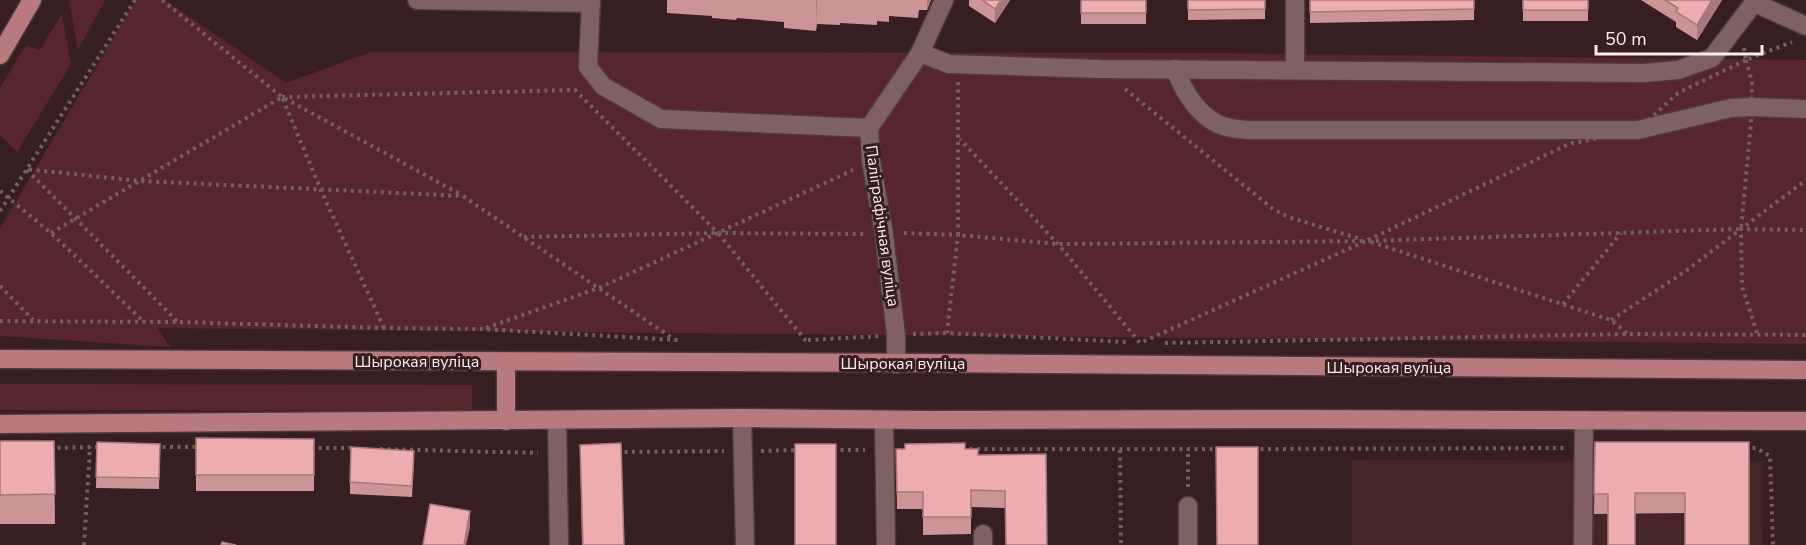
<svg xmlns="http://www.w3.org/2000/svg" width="1806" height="545" font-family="'Nunito Sans',sans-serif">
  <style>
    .built { fill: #452528 }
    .green { fill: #57262c }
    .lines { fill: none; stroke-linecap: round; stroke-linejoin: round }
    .minor-casing { stroke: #4e393c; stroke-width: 21 }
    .major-casing { stroke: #4e393c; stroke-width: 21 }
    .path { stroke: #755e5f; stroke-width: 4; stroke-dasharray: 3 4.5; stroke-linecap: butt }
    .minor { stroke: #7f6163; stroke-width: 18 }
    .major { stroke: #b97a7f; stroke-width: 18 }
    .wall { fill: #cc9497 }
    .shaded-wall { fill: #a6787b }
    .building { fill: #edacb0; stroke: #a6787b; stroke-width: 1.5 }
    .labels { text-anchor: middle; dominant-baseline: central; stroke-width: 6; stroke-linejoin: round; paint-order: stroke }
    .street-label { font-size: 16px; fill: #feeced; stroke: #371e20 }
  </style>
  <rect width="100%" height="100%" fill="#371e20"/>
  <!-- built -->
  <polygon class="built" points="1352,460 1763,461 1762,545 1352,545"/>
  <!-- green -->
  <g class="green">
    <polygon points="69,0 105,0 78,50"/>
    <polygon points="136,0 165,0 286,83 371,52 1205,53 1806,60 1806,344 158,328 170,347 0,336 0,228"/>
    <polygon points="62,14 71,64 17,152 0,135 0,88 26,45 40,50"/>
    <polygon points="0,384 472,385 472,411 0,410"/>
  </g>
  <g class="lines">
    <defs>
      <g id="minor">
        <polyline points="417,0 591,3"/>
        <polyline points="591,0 588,67 603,86 661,119 869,128"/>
        <polyline points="1295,0 1295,70"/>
        <polyline points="1755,3 1806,26"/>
        <polyline points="920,53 949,64 1099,69 1644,73 1678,70 1712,58 1756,0"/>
        <path d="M1175 69C1183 90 1196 113 1218 124 1226 128 1237 129 1246 130H1638L1731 108 1752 107 1806 109"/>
        <polyline points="896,364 896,335 884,234 871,161 869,128 920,53 944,0"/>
        <polyline points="742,418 745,545"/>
        <polyline points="557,420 559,545"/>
        <polyline points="884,420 886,545"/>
        <polyline points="1188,506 1188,545"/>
        <polyline points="983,534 983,545"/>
        <polyline points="1583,545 1584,420"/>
      </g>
      <g id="major">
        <polyline points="0,55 32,0"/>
        <polyline points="0,359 929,363 1806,370"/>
        <polyline points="506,362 506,421"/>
        <polyline points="0,424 742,418 928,420 1298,419 1806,421"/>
      </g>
    </defs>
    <!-- minor casing -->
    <use href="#minor" class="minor-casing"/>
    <!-- major casing -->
    <use href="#major" class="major-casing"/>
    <!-- path -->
    <g class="path">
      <polyline points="162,0 282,97 460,194"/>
      <polyline points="1744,48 1746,60 1792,42"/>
      <polygon points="1746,60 1752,82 1751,123 1741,229 1366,241 1569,144 1638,130 1678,93"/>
      <polyline points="958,82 958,235 1058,244 1366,241 1140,343 1058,244 960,139"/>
      <polyline points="1125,89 1273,209 1288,217 1361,239"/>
      <polyline points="282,97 575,90 718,233 864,234"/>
      <polyline points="0,191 51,233 144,322"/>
      <polyline points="0,211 135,0"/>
      <polyline points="51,233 282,97 320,188 384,328"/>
      <polyline points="904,233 958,235 947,333"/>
      <polyline points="524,237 718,233 806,341"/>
      <polyline points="1371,242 1611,320 1628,334"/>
      <polyline points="0,286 33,320"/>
      <polyline points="1563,304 1621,233"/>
      <polyline points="1611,320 1683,273 1741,229 1806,230"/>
      <polyline points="0,321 178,322 384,328 482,329 678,340"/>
      <polyline points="177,321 26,169 140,181 463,196 675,340"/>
      <polyline points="486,328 599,288 853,170"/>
      <polyline points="1757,333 1742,286 1741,229 1806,180"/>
      <polyline points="913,334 947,333 1127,342"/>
      <polyline points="808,340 879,336"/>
      <polyline points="1165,343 1628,334 1806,335"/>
      <polyline points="155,447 199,447"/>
      <polyline points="50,448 100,447"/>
      <polyline points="311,448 355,448"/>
      <polyline points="1745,448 1756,448 1770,456 1773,545"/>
      <polyline points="380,449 538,453"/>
      <polyline points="962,449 1219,449"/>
      <polyline points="1253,449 1567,448"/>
      <polyline points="833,450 865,450"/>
      <polyline points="1120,450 1121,545"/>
      <polyline points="761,451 799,450"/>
      <polyline points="617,452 724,451"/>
      <polyline points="1188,487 1188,449"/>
      <polyline points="84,545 90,447"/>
    </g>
    <!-- minor -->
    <use href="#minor" class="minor"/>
    <!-- major -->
    <use href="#major" class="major"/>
  </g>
  <!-- wall -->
  <g class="wall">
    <polygon points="667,0 931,0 927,10 919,10 918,18 889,16 889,22 877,21 877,25 840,23 840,25 817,24 816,31 784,28 784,22 737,18 736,20 712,18 712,16 667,13"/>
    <polygon points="969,0 1010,0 995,23 969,6"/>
    <rect x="1081" y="0" width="65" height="24"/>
    <polygon points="1188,0 1265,0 1265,19 1188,20"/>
    <polygon points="1310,0 1474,0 1474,20 1310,23"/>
    <rect x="1523" y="0" width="65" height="21"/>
    <polygon points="1641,0 1722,0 1697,40 1676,27 1676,22"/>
    <polygon points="196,438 314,439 314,491 196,491"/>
    <polygon points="0,441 54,441 55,524 0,524"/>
    <polygon points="97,442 160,444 159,489 96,488"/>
    <polygon points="1595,442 1749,442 1685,513 1594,514"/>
    <polygon points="580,445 624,545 582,545"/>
    <polygon points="896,449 965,449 978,455 1046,454 1005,508 971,507 971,534 923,535 923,509 897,509"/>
    <polygon points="414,462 412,497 350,494 350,482"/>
  </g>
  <!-- shaded-wall -->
  <g class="shaded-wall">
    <polygon points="816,0 817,0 816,31"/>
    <polygon points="927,0 931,0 927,10"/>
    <polygon points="1001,0 1010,0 995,23 995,9"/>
    <polygon points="1712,0 1722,0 1697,40 1697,25"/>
    <polygon points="470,511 470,528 466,545 464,545"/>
  </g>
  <!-- building -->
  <g class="building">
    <polygon points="982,0 1001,0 995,9"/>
    <rect x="1081" y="0" width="65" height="13"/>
    <polygon points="1188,0 1265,0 1265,9 1188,10"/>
    <polygon points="1310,0 1474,0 1474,9 1310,12"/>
    <rect x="1523" y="0" width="65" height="10"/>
    <polygon points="1665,0 1712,0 1697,25 1676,12 1678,8"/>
    <polygon points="196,438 314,439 314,475 196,475"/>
    <polygon points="0,441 54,441 55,494 0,495"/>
    <polygon points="97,442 160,444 159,478 96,477"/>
    <polygon points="1595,442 1749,442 1749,545 1685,545 1685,493 1635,493 1635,545 1608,545 1608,494 1594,494"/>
    <polygon points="621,443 624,545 583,545 580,445"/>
    <polygon points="965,443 965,449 978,449 978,455 1046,454 1047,545 1006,545 1005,491 971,490 971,517 923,517 923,492 897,492 896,449 905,449 905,444"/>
    <rect x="795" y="444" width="41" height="101"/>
    <polygon points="351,447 414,451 412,486 350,482"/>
    <polygon points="1216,447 1258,447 1258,545 1217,545"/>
    <polygon points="430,504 470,511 464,545 423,545"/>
    <polygon points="222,542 236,545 221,545"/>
  </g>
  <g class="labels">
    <!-- street labels -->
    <g class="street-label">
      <text transform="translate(882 226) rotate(82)">Паліграфічная вуліца</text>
      <text x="417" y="362">Шырокая вуліца</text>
      <text x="903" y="364">Шырокая вуліца</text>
      <text x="1389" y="368">Шырокая вуліца</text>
    </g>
  </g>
  <!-- scale -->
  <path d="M1596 45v9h166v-9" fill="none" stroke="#feeced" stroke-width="3"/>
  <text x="1605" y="45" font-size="18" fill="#feeced" stroke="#371e20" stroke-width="4.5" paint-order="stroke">50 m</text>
</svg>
